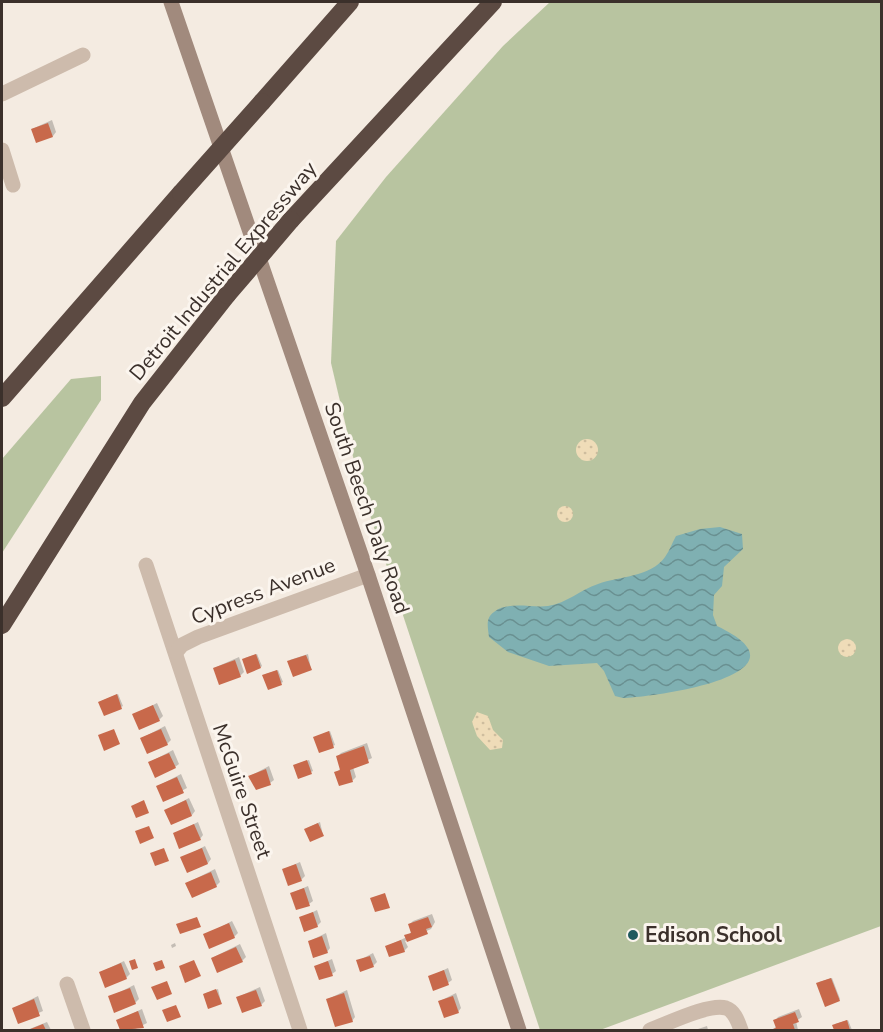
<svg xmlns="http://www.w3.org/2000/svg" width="883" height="1032" font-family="'Nunito Sans',sans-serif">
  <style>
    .green { fill: #b8c4a0 }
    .sand { fill: url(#sand-dots) }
    .water { fill: url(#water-waves) }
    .shadow { fill: #0003 }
    .building { fill: #c8694b }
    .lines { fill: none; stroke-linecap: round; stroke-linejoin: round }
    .street { stroke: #cdbbac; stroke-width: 15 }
    .secondary { stroke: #a18a7d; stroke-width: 15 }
    .highway { stroke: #5c4a42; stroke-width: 18 }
    .highway-bridge { stroke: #5c4a42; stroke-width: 18 }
    .poi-dot { fill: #1f5a5e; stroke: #fbf5ee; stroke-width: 2 }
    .labels { text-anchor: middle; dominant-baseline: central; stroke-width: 6; stroke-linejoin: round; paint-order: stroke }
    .street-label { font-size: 21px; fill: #3b302b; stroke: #fbf5ee }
    .poi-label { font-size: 21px; font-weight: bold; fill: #3b302b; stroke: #fbf5ee; text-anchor: start }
  </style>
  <defs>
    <pattern id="sand-dots" width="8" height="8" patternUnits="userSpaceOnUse" patternTransform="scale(1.5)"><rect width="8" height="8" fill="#efdcb8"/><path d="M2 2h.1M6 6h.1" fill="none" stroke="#cebd9e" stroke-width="1.8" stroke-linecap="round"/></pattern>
    <pattern id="water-waves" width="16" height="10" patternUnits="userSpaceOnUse" patternTransform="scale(1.5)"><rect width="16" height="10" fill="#7fb0b2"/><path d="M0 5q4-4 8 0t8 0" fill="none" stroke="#699091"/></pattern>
  </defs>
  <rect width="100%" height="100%" fill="#f4ebe1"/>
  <!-- green -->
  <g class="green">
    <polygon points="550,2 881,2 881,926 600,1030 540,1030 359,482 331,363 336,241 386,177 503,46"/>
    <polygon points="101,376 101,400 2,553 2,459 71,379"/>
  </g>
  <!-- sand -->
  <g class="sand">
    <circle cx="587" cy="450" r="11"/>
    <circle cx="565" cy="514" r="8"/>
    <circle cx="847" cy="648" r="9"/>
    <polygon points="477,712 488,716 493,730 503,740 502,748 490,750 477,736 472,722"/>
  </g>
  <!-- water -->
  <path class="water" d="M720 527 742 534 743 549 724 567 722 586 714 595 713 615 717 626C819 674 656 697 623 698L615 696 604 671 597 663 549 666 508 652 489 637C488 628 485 618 494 612 507 601 531 608 548 606 567 603 580 590 598 584 620 576 651 577 665 557 670 550 672 543 676 536L700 529Z"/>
  <!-- shadow -->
  <g class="shadow">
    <polygon points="52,120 56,132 53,136 32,129"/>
    <polygon points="257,654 262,666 261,667 245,658"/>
    <polygon points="308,654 311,669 290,660"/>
    <polygon points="239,657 244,672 240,676 214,668"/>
    <polygon points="278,670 283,682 281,683 266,674"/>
    <polygon points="118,694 123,706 104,715 99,702"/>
    <polygon points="157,703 163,716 159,720 134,715"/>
    <polygon points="165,726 171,740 167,744 142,738"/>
    <polygon points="330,731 335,745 320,751 315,737"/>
    <polygon points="367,743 372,758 353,767 356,777 353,780 336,773 341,768 337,757 341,753"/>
    <polygon points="173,750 179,764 175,767 150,762"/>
    <polygon points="309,760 313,771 311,772 297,764"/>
    <polygon points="269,766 274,780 270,783 250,776"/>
    <polygon points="181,774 187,788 164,800 158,786"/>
    <polygon points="189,798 195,811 192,815 166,810"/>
    <polygon points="198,822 203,835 200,839 174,834"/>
    <polygon points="320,822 323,835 307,828"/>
    <polygon points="205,846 211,859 208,863 182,858"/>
    <polygon points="300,862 305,876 301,880 284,869"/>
    <polygon points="215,869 220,882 216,886 187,883"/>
    <polygon points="308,886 313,901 309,904 292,893"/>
    <polygon points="317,910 321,922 317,926 301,918"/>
    <polygon points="432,914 435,922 431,929 405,941 408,947 404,951 387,946 407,937 412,931 410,924 413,921"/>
    <polygon points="232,921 238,933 234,937 205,935"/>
    <polygon points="326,933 330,948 327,952 310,941"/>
    <polygon points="175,943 176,946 172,948 171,945"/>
    <polygon points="240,944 246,957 242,961 212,958"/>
    <polygon points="373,953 377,962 373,966 358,961"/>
    <polygon points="332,959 336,971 332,974 316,966"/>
    <polygon points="124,961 130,974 126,978 101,972"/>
    <polygon points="448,968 452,980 448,983 429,977"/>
    <polygon points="832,978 840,999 839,1000 819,982"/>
    <polygon points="134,985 139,999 135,1003 110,997"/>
    <polygon points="260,987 265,1001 261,1005 238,997"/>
    <polygon points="218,989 221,1002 204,994 206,993"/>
    <polygon points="347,990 355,1017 352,1021 328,999"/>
    <polygon points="456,993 461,1008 458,1012 440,1001"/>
    <polygon points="38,996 43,1011 19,1022 14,1008"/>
    <polygon points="142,1009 147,1023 133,1030 122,1030 118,1020"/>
    <polygon points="799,1009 802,1017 796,1021 798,1030 772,1030 777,1026 775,1021 778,1017"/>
    <polygon points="848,1020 852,1030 836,1030 835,1024"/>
    <polygon points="47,1022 51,1030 26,1030 27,1030"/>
    <polygon points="707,1026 708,1030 695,1030"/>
  </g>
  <!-- building -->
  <g class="building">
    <polygon points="48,123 53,137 36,143 31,129"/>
    <polygon points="256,654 261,668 247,674 242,659"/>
    <polygon points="306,655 312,670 293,677 287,661"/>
    <polygon points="235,660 241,677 219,685 213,668"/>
    <polygon points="277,670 282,685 268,690 262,675"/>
    <polygon points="117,694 122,709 104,716 98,702"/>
    <polygon points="153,705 160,721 139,730 132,714"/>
    <polygon points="114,729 120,744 104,751 98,735"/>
    <polygon points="161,729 168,745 147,754 140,738"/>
    <polygon points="329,731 334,748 319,753 313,737"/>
    <polygon points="364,746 369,763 350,770 353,782 339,786 334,772 340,770 336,756"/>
    <polygon points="169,753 176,768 155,778 148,762"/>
    <polygon points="307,760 312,774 298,779 293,765"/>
    <polygon points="266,769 271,785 256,790 248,776"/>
    <polygon points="177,777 184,793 163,802 156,786"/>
    <polygon points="144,800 149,813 136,818 131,806"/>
    <polygon points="186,800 192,816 171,825 164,810"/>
    <polygon points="318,823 324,836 310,842 304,829"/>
    <polygon points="194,824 201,840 179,849 173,833"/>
    <polygon points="149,826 154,838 140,844 135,831"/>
    <polygon points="164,848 169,861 155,866 150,853"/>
    <polygon points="202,848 208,864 187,873 180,857"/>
    <polygon points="296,864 302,881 288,886 282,869"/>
    <polygon points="211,872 217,887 192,898 185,883"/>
    <polygon points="304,888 310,906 296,910 290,893"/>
    <polygon points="385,893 390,908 375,912 370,898"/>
    <polygon points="313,912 318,927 304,932 299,917"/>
    <polygon points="197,917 201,927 180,934 176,924"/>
    <polygon points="428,917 432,927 426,929 428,934 407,942 404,935 411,933 408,924"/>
    <polygon points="229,923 235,938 209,949 203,934"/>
    <polygon points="322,936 328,953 313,958 308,941"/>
    <polygon points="401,940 405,952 389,957 385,946"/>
    <polygon points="236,947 243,962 217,973 211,958"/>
    <polygon points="370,956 374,967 360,972 356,960"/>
    <polygon points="135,959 138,968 132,970 129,961"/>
    <polygon points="162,960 165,968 156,971 153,963"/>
    <polygon points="194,960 201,976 185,983 179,966"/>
    <polygon points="328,961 333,976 319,980 314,966"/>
    <polygon points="121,963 127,979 105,988 99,972"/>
    <polygon points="444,970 449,985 433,991 428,976"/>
    <polygon points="831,978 840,1001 825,1007 816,983"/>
    <polygon points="167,981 172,994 157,1000 151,987"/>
    <polygon points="130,988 136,1004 114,1013 108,996"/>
    <polygon points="216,989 222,1004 208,1009 203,994"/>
    <polygon points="256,990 262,1006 242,1013 236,997"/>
    <polygon points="344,993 353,1022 335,1027 326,999"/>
    <polygon points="453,996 459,1013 444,1018 438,1001"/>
    <polygon points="34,999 40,1016 18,1024 12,1008"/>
    <polygon points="176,1005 181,1017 167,1022 162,1010"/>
    <polygon points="138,1011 144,1028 120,1030 116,1020"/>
    <polygon points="795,1012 799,1022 793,1024 795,1030 770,1030 776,1028 773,1020"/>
    <polygon points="847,1020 850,1030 834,1030 832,1025"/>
    <polygon points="43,1024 46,1030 28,1030"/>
  </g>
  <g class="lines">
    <!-- street -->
    <g class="street">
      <polyline points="2,94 83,55"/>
      <polyline points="2,150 13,185"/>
      <polyline points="146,565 300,1030"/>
      <polyline points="176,652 182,645 198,637 368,575"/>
      <polyline points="67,984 83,1030"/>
      <path d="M650 1030C667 1024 709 1003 726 1008 735 1011 738 1022 741 1030"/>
    </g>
    <!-- secondary -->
    <polyline class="secondary" points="171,2 368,575 519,1030"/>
    <!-- highway -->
    <g class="highway">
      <polyline points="262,102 350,2"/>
      <polyline points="291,220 493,2"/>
      <polyline points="2,398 181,193"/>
      <polyline points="2,625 142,403 227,295"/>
    </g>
    <!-- highway-bridge -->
    <g class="highway-bridge">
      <polyline points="181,193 262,102"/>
      <polyline points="227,295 291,220"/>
    </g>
  </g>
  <!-- markers -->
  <circle class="poi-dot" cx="633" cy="935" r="6"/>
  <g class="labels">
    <!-- street labels -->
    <g class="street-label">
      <text transform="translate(223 271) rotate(-50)">Detroit Industrial Expressway</text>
      <text transform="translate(367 508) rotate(71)">South Beech Daly Road</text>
      <text transform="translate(263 591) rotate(-21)">Cypress Avenue</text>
      <text transform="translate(242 791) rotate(71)">McGuire Street</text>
    </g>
    <!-- poi labels -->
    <g class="poi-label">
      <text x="645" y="935">Edison School</text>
    </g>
  </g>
  <!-- border -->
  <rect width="883" height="1032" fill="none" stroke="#3b302b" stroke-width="6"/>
</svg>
